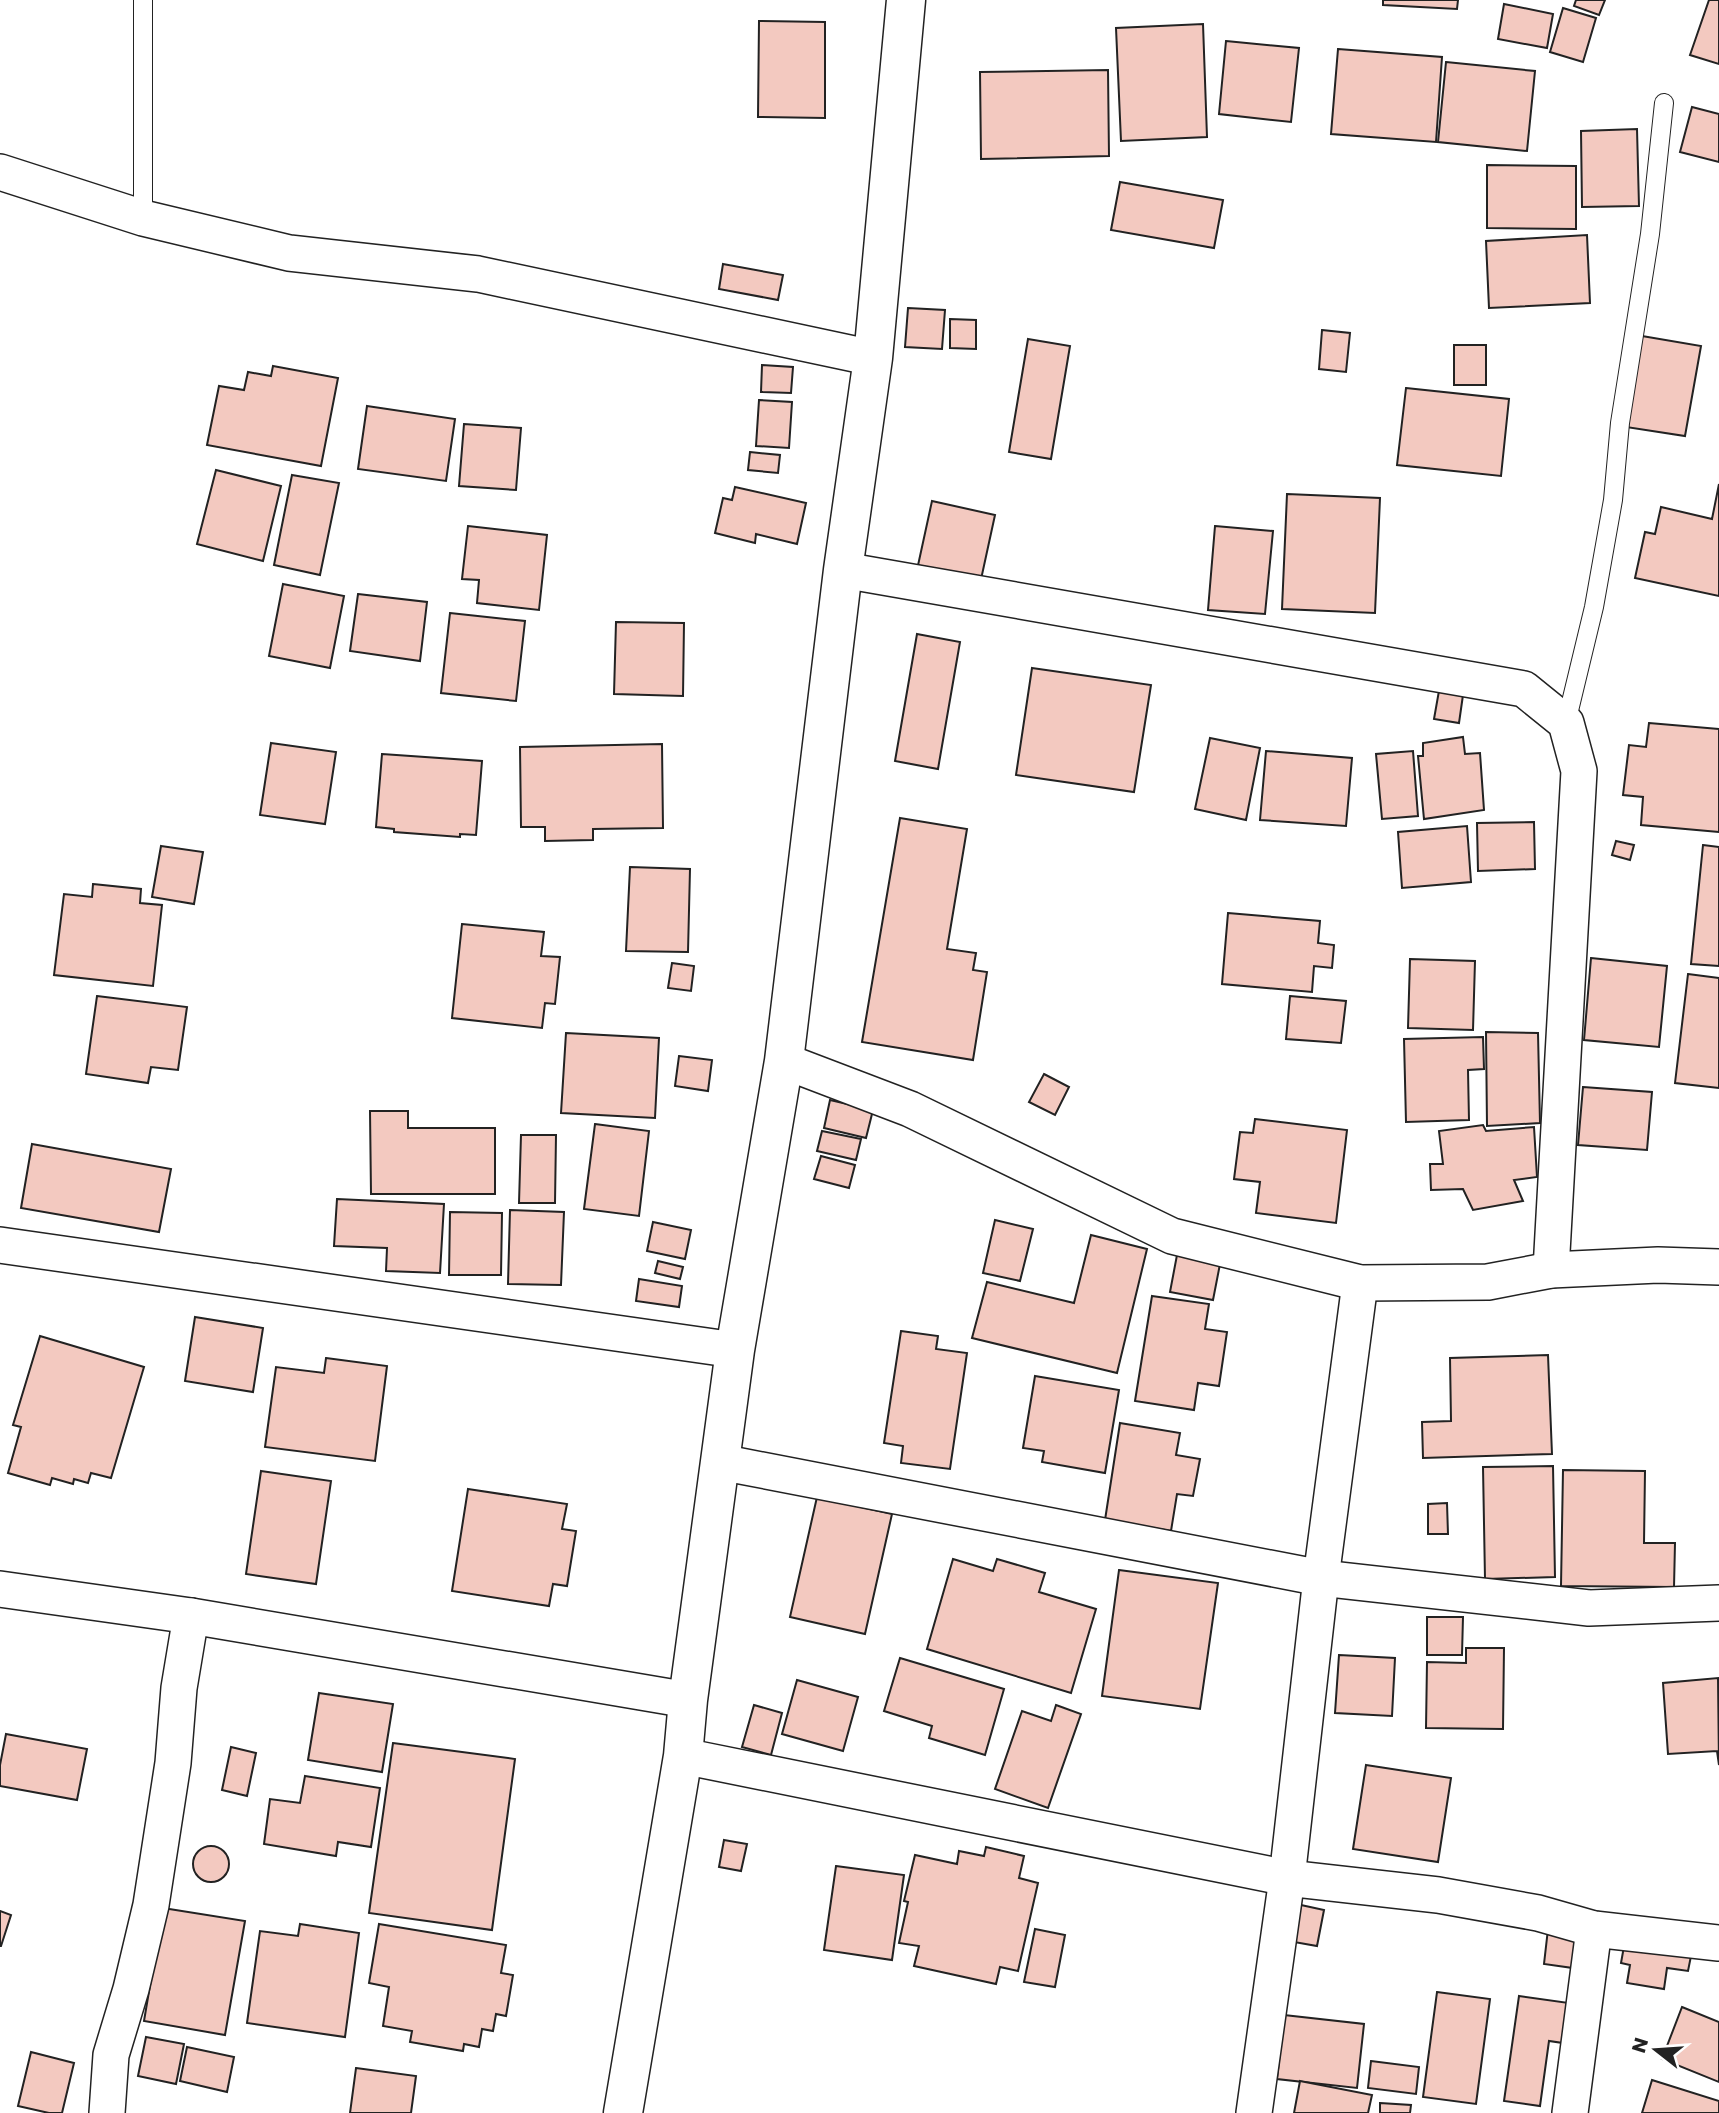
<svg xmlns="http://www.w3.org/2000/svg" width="1719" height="2113" font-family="Poppins,sans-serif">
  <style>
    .building { fill: #f3c9c0; stroke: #222; stroke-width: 2 }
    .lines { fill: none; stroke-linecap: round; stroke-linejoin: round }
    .service-casing { stroke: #222; stroke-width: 20 }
    .minor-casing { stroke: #222; stroke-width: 38 }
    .tertiary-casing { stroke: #222; stroke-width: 41 }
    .service { stroke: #fff; stroke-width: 18 }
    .minor { stroke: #fff; stroke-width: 35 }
    .tertiary { stroke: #fff; stroke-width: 38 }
  </style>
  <rect width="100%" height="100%" fill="#fff"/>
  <!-- building -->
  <g class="building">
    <polygon points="1383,0 1458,0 1457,9 1383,5"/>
    <polygon points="1576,0 1605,0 1599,15 1574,6"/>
    <polygon points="1709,0 1719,0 1719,64 1690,55"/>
    <polygon points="1504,4 1553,14 1547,48 1498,39"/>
    <polygon points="1563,8 1596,18 1583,62 1550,52"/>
    <polygon points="759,21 825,22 825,118 758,117"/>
    <polygon points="1203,24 1207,137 1121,141 1116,28"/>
    <polygon points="1226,41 1299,48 1291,122 1219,114"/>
    <polygon points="1338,49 1442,57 1436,142 1331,134"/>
    <polygon points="1446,62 1535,71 1527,151 1438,142"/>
    <polygon points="1108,70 1109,156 981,159 980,72"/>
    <polygon points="1692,107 1719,114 1719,162 1680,152"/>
    <polygon points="1637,129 1639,206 1582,207 1581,131"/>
    <polygon points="1487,165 1576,166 1576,229 1487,228"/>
    <polygon points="1120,182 1223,200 1214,248 1111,230"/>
    <polygon points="1587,235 1590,303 1489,308 1486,241"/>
    <polygon points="723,264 783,275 778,300 719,289"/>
    <polygon points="908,308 945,310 942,349 905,347"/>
    <polygon points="950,319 976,320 976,349 950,348"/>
    <polygon points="1322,330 1350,333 1346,372 1319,369"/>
    <polygon points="1642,336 1701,346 1685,436 1626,427"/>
    <polygon points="1028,339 1070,346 1051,459 1009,452"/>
    <rect x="1454" y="345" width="32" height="40"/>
    <polygon points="762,365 793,367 791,393 761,392"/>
    <polygon points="273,366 338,378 321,466 207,445 219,386 244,390 248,372 271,376"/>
    <polygon points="1406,388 1509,399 1501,476 1397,465"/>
    <polygon points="759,400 792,402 789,448 756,446"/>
    <polygon points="367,406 455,419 446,481 358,469"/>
    <polygon points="464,424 521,428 516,490 459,486"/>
    <polygon points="750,452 780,455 778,473 748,470"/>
    <polygon points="216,470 281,486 263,561 197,544"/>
    <polygon points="292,475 339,483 320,575 274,565"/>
    <polygon points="1719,484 1719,596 1635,578 1645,532 1655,534 1661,507 1712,519"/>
    <polygon points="735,487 806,503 797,544 756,534 755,543 715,533 723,498 732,500"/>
    <polygon points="1287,494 1380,498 1375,613 1282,609"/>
    <polygon points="932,501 995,515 980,584 917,570"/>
    <polygon points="468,526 547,535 539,610 477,603 479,580 462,579"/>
    <polygon points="1215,526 1273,531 1265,614 1208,610"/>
    <polygon points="283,584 344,596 330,668 269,656"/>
    <polygon points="358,594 427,602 420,661 350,651"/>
    <polygon points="450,613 525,621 516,701 441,693"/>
    <polygon points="616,622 684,623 683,696 614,694"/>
    <polygon points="917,634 960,642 938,769 895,761"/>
    <polygon points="1032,668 1151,685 1134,792 1016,775"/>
    <polygon points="1440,685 1464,688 1459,723 1434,719"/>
    <polygon points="1649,723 1719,729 1719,832 1641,825 1643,797 1623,795 1629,745 1646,747"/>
    <polygon points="1463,737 1465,754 1480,753 1484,810 1424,819 1418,756 1423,756 1423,743"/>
    <polygon points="1210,738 1260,748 1246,820 1195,809"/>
    <polygon points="271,743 336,752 325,824 260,815"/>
    <polygon points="662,744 663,828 593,829 593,840 545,841 545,827 521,827 520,747"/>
    <polygon points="1266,751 1352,758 1346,826 1260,820"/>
    <polygon points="1413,751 1418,816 1382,819 1376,754"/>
    <polygon points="382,754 482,761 476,835 460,834 460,837 394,832 394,829 376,827"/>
    <polygon points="900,818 967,829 947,949 976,953 973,970 987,972 973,1060 862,1042"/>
    <polygon points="1534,822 1535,869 1478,871 1477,823"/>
    <polygon points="1467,826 1471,882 1402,888 1398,832"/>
    <polygon points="1616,841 1634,845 1630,860 1612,855"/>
    <polygon points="1703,845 1719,847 1719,966 1691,964"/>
    <polygon points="161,846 203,852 194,904 152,897"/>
    <polygon points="630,867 690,869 688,952 626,951"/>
    <polygon points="93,884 141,889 140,903 162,905 153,986 54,975 64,894 92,897"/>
    <polygon points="1228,913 1320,921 1318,943 1334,945 1332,968 1314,966 1312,992 1222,984"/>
    <polygon points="462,924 544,932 541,956 560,957 555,1004 545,1003 542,1028 452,1018"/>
    <polygon points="1591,958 1667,966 1659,1047 1584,1040"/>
    <polygon points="1410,959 1475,961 1473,1030 1408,1028"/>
    <polygon points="672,963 694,966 691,991 668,988"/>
    <polygon points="1688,974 1719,978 1719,1088 1675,1083"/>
    <polygon points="97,996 187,1007 178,1070 151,1067 148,1083 86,1074"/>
    <polygon points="1290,996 1346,1001 1341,1043 1286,1039"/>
    <polygon points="1486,1032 1538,1033 1540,1123 1487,1126"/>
    <polygon points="566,1033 659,1038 655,1118 561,1113"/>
    <polygon points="1483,1037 1484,1069 1468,1070 1469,1120 1406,1122 1404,1039"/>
    <polygon points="679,1056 712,1060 708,1091 675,1086"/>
    <polygon points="1044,1074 1069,1087 1055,1115 1029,1102"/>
    <polygon points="1583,1087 1652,1092 1647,1150 1578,1145"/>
    <polygon points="830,1100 873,1110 866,1138 824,1128"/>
    <polygon points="370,1111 408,1111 408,1128 495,1128 495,1194 371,1194"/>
    <polygon points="1255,1119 1347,1130 1336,1223 1256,1213 1260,1182 1234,1179 1240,1132 1253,1133"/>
    <polygon points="595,1124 649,1131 639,1216 584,1209"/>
    <polygon points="1483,1125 1486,1131 1534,1127 1537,1177 1514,1180 1523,1201 1473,1210 1463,1189 1431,1190 1430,1164 1443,1164 1439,1131"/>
    <polygon points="822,1131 861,1139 856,1160 817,1151"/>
    <polygon points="521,1135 556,1135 555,1203 519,1203"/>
    <polygon points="32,1144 171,1169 159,1232 21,1208"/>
    <polygon points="821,1156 855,1165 849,1188 814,1179"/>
    <polygon points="337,1199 444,1204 440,1273 386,1271 387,1248 334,1246"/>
    <polygon points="510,1210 564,1212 561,1285 508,1284"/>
    <polygon points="450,1212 502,1213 501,1275 449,1275"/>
    <polygon points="995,1220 1033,1229 1020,1281 983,1273"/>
    <polygon points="653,1222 691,1230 685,1259 647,1251"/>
    <polygon points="1091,1235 1147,1249 1117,1373 972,1338 987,1282 1074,1303"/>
    <polygon points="1177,1255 1220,1264 1213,1300 1170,1292"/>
    <polygon points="658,1261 683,1267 680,1279 655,1273"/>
    <polygon points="639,1279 682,1286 679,1307 636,1301"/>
    <polygon points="1152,1296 1209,1304 1205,1329 1227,1332 1219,1386 1198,1383 1194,1410 1135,1401"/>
    <polygon points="195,1317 263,1328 253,1392 185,1381"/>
    <polygon points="901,1331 938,1336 936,1349 967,1353 950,1469 901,1463 903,1446 884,1443"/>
    <polygon points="40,1336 144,1367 111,1478 91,1473 88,1483 74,1479 73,1484 52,1478 50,1485 8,1473 21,1427 13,1425"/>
    <polygon points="1548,1355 1552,1454 1423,1458 1422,1422 1451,1421 1450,1358"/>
    <polygon points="326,1358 387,1366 375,1461 265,1447 276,1367 324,1373"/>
    <polygon points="1035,1376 1119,1390 1105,1473 1042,1462 1044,1451 1023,1448"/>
    <polygon points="1120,1423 1180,1433 1176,1455 1200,1459 1193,1496 1177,1494 1171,1531 1105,1520"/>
    <polygon points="1553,1466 1555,1577 1485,1579 1483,1467"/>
    <polygon points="1563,1470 1645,1471 1644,1543 1675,1543 1674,1587 1561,1586"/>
    <polygon points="261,1471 331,1481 316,1584 246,1574"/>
    <polygon points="468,1489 567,1504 562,1529 576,1531 567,1586 553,1584 549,1606 452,1591"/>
    <polygon points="817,1497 892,1514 865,1634 790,1617"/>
    <polygon points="1447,1503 1448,1534 1428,1534 1428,1504"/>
    <polygon points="953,1559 993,1571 997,1559 1045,1573 1039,1592 1096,1609 1071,1693 927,1649"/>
    <polygon points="1119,1570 1218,1583 1200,1709 1102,1696"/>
    <polygon points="1427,1617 1463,1617 1462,1655 1427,1655"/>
    <polygon points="1466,1648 1504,1648 1503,1729 1426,1728 1427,1662 1466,1663"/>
    <polygon points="1339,1655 1395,1658 1392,1716 1335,1713"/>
    <polygon points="900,1658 1004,1689 985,1755 929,1738 932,1726 884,1711"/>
    <polygon points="1718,1678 1719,1765 1717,1751 1668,1754 1663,1683"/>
    <polygon points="797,1680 858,1697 843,1751 782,1734"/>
    <polygon points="319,1693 393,1704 382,1772 308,1760"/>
    <polygon points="754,1705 782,1713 771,1755 742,1747"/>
    <polygon points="1056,1705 1081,1714 1048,1808 995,1789 1022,1711 1051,1721"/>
    <polygon points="6,1734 87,1749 77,1800 0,1786 0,1765"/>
    <polygon points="393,1743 515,1759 492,1930 369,1913"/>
    <polygon points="231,1747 256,1753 247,1796 222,1790"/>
    <polygon points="1366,1765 1451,1778 1438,1862 1353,1849"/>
    <polygon points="305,1776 380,1788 371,1847 338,1842 336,1856 264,1844 270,1799 300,1803"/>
    <polygon points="724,1840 747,1844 741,1871 719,1867"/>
    <circle cx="211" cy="1864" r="18"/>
    <polygon points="986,1847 1024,1856 1019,1878 1038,1883 1018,1971 1000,1967 996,1984 914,1966 919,1946 899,1943 908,1902 904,1901 915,1855 957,1864 959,1851 984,1856"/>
    <polygon points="836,1866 904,1875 892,1960 824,1950"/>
    <polygon points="1301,1905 1324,1910 1317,1946 1294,1942"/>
    <polygon points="163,1908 245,1921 225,2035 144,2021"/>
    <polygon points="0,1911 11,1915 1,1946 0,1946"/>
    <polygon points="300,1924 359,1933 345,2037 247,2023 260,1931 298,1936"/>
    <polygon points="379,1924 506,1945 501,1973 513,1975 506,2016 496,2014 493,2031 482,2029 479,2047 464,2044 463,2051 410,2042 412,2031 383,2026 389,1987 369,1983"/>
    <polygon points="1035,1929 1065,1935 1055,1987 1024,1982"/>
    <polygon points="1548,1929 1577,1931 1573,1968 1544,1964"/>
    <polygon points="1626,1935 1693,1946 1688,1971 1667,1968 1664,1989 1627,1983 1630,1965 1621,1963"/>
    <polygon points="1437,1992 1490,1999 1476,2104 1423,2097"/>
    <polygon points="1519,1996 1569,2003 1563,2043 1549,2041 1540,2106 1504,2101"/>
    <polygon points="1682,2007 1719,2022 1719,2082 1662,2059"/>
    <polygon points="1284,2015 1364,2024 1357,2088 1277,2079"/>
    <polygon points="146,2037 184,2044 176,2084 138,2076"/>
    <polygon points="187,2047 234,2057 227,2092 180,2081"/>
    <polygon points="31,2052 74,2063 62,2113 49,2113 18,2106"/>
    <polygon points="1371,2061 1419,2067 1416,2094 1368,2088"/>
    <polygon points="356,2068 416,2076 411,2113 350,2113"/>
    <polygon points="1652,2080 1719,2101 1719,2113 1642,2113"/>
    <polygon points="1300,2081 1372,2095 1368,2113 1294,2113"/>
    <polygon points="1380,2103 1411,2105 1410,2113 1380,2113"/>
  </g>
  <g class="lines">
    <defs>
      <g id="service">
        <polyline points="143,0 143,218"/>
        <polyline points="1566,723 1594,607 1613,500 1620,423 1650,234 1664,103"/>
      </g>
      <g id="minor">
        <polyline points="0,172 143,218 289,253 478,274 873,358"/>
        <polyline points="843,570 1524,689 1566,723 1579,771 1551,1270"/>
        <polyline points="784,1061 910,1109 1172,1236 1360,1283 1488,1282 1551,1270 1658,1265 1719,1267"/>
        <polyline points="0,1245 735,1350"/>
        <polyline points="720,1462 1321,1578 1589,1608 1719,1603"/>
        <polyline points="0,1589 191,1616 688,1700"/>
        <polyline points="683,1756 1287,1878 1438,1895 1538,1913 1594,1929 1719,1943"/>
        <polyline points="107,2113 111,2055 131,1989 151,1905 173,1763 179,1688 191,1616"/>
        <polyline points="1254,2113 1287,1878 1321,1578 1360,1283"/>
        <polyline points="1570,2113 1594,1929"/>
      </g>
      <polyline id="tertiary" points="623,2113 683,1756 688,1700 735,1350 784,1061 843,570 873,358 906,0"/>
    </defs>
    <!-- service casing -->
    <use href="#service" class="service-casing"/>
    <!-- minor casing -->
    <use href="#minor" class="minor-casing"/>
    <!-- tertiary casing -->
    <use href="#tertiary" class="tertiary-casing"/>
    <!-- service -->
    <use href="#service" class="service"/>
    <!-- minor -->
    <use href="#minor" class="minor"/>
    <!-- tertiary -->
    <use href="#tertiary" class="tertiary"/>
  </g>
  <!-- north arrow -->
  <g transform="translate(1656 2050) rotate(287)" stroke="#ffffff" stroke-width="5" paint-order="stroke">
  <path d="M0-5L12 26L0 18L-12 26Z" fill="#222222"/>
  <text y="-10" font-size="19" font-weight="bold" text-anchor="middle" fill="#222222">N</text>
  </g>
</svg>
